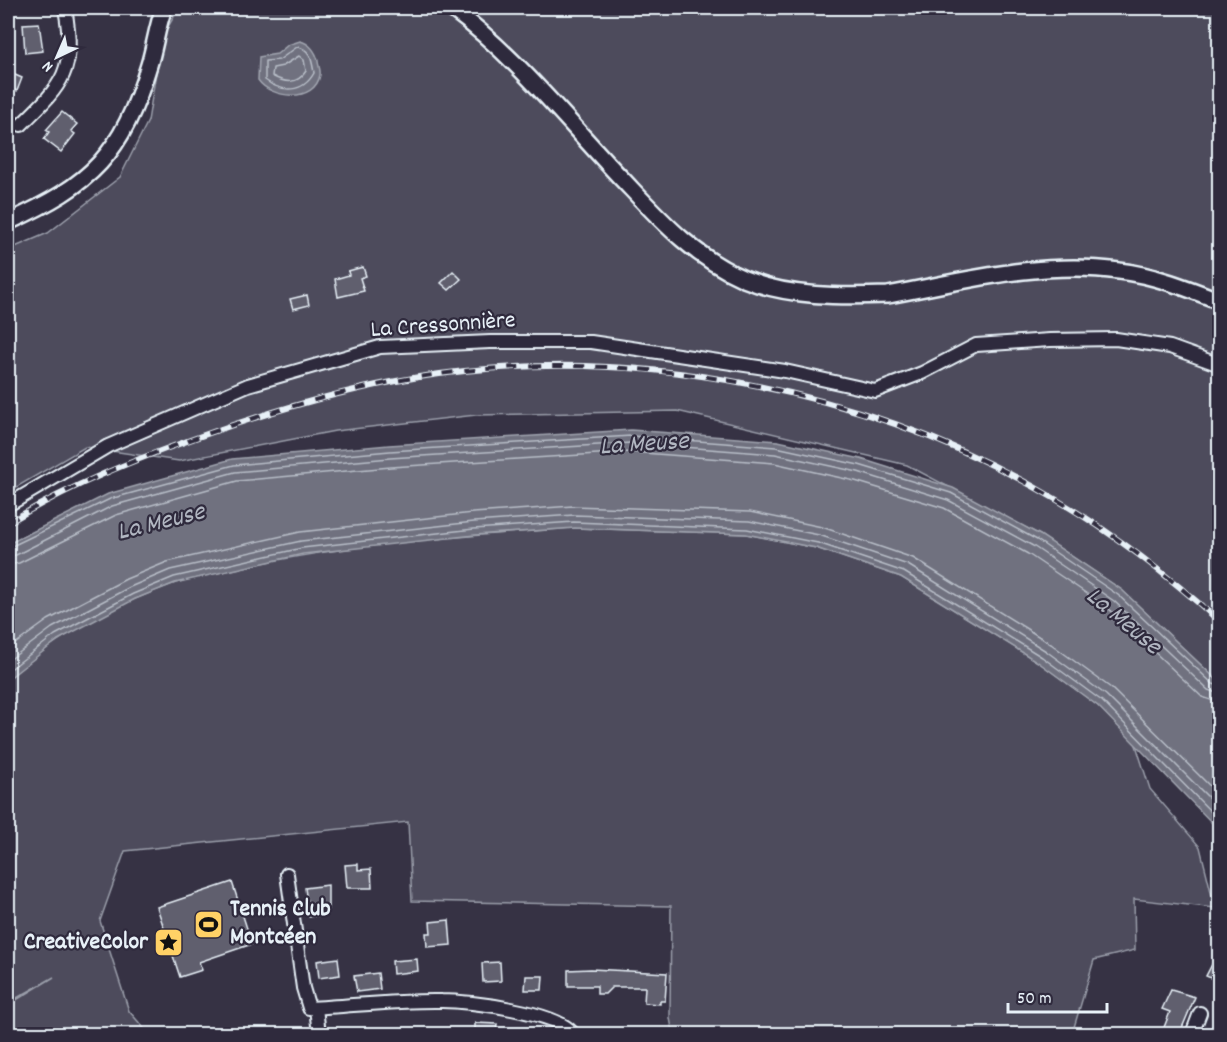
<svg xmlns="http://www.w3.org/2000/svg" width="1227" height="1042" font-family="Dekko,sans-serif">
  <style>
    .green { fill: #4d4b5c; stroke: #9a9eaa; stroke-width: 1.5 }
    .water { fill: #70717f; stroke: #a0a4af; stroke-width: 1.5 }
    .lines { fill: none; stroke-linecap: round; stroke-linejoin: round }
    .shore { stroke: #b8bec8; stroke-width: 1.5 }
    .building { fill: #605e6e; stroke: #e8f1f8; stroke-width: 1.5 }
    .minor-casing { stroke: #e8f1f8; stroke-width: 16 }
    .tertiary-casing { stroke: #e8f1f8; stroke-width: 20 }
    .minor { stroke: #2f2a3d; stroke-width: 12 }
    .tertiary { stroke: #2f2a3d; stroke-width: 15 }
    .rail-casing { stroke: #e8f1f8; stroke-width: 6 }
    .rail { stroke: #2f2a3d; stroke-width: 4; stroke-dasharray: 11; stroke-linecap: butt }
    .labels { text-anchor: middle; dominant-baseline: central; stroke-width: 4.5; stroke-linejoin: round; paint-order: stroke }
    .street-label { font-size: 24px; fill: #e8f1f8; stroke: #2f2a3d }
    .poi-label { font-size: 24px; font-weight: bold; fill: #e8f1f8; stroke: #2f2a3d; text-anchor: start }
    .water-label { font-size: 26px; font-style: italic; fill: #b2b7c2; stroke: #2f2a3d }
  </style>
  <rect width="100%" height="100%" fill="#363244"/>
  <filter id="ink" filterUnits="userSpaceOnUse"><feTurbulence type="fractalNoise" baseFrequency=".0167" numOctaves="2"/><feDisplacementMap in="SourceGraphic" scale="12" xChannelSelector="R" yChannelSelector="G"/><feConvolveMatrix kernelMatrix="1 2 1 2 8 2 1 2 1" color-interpolation-filters="sRGB"/></filter>
  <g filter="url(#ink)">
    <!-- green -->
    <g class="green">
      <polygon points="179,8 1219,8 1219,682 1122,590 1040,535 907,465 677,411 476,415 335,431 179,461 85,447 8,492 8,250 48,233 120,177 148,121 162,37"/>
      <path d="M575 528 746 534 816 548 901 577 1038 662 1098 706 1135 742 1150 789 1200 847 1215 908 1134 899 1135 950 1094 960 1072 1034H673L670 1018 671 906 412 901 408 822 125 851 100 921 129 1011 149 1034H8V1005L54 977 8 1003V679C54 637 114 605 173 584 195 576 221 573 244 567 352 543 464 536 575 528Z"/>
    </g>
    <!-- water -->
    <g class="water">
      <path d="M300 41C309 43 316 51 318 61 318 65 321 70 320 75 315 103 271 99 258 80L259 57 277 54 288 45Z"/>
      <polygon points="631,430 778,441 861,459 953,488 1040,535 1122,590 1219,682 1219,830 1098,706 1038,662 901,577 816,548 746,534 575,528 475,535 303,554 175,583 135,599 58,640 8,679 8,544 108,494 232,459 389,445"/>
    </g>
    <g class="lines">
      <!-- shore -->
      <g class="shore">
        <path d="M297 47C311 48 312 62 314 73 303 93 282 93 265 80V61L279 60Z"/>
        <path d="M299 56 304 60 306 71C297 85 285 83 272 76L273 68 283 66Z"/>
        <polyline points="8,548 110,499 234,465 390,451 631,436 776,447 859,465 951,493 1037,540 1118,595 1213,684 1220,686"/>
        <polyline points="8,556 16,555 112,506 235,472 390,458 631,443 775,454 858,472 948,500 1033,546 1114,601 1208,690 1220,694"/>
        <polyline points="8,565 19,563 116,515 237,481 391,467 630,452 774,463 855,481 944,508 1028,554 1108,608 1202,697 1220,703"/>
        <polyline points="8,649 48,620 126,579 167,562 300,532 473,513 573,506 750,512 822,527 913,558 1051,644 1111,688 1220,796"/>
        <polyline points="8,661 52,628 130,587 170,570 301,541 474,522 574,515 749,521 819,535 908,565 1046,651 1106,695 1220,809"/>
        <polyline points="8,671 55,635 133,594 174,577 302,548 474,529 574,522 747,529 818,543 904,572 1042,657 1102,701 1220,821"/>
      </g>
    </g>
    <!-- building -->
    <g class="building">
      <polygon points="39,23 43,51 25,53 23,24"/>
      <polygon points="8,72 22,78 17,91 8,87"/>
      <polygon points="62,112 77,124 71,131 75,134 61,152 44,139 49,132 46,130"/>
      <polygon points="363,267 366,276 360,278 364,291 338,297 335,279 349,275 348,271"/>
      <polygon points="453,271 461,279 449,290 441,283"/>
      <polygon points="307,295 309,305 293,309 290,299"/>
      <polygon points="358,864 358,870 371,869 372,888 347,888 345,865"/>
      <polygon points="232,882 252,944 199,962 202,970 180,977 157,907"/>
      <polygon points="328,885 328,914 309,917 305,888"/>
      <polygon points="449,920 451,945 427,947 426,933 431,933 430,922"/>
      <polygon points="1220,949 1220,982 1206,976"/>
      <polygon points="338,958 340,975 319,978 317,961"/>
      <polygon points="417,959 418,971 393,974 392,961"/>
      <polygon points="500,962 501,981 483,982 482,963"/>
      <polygon points="591,969 667,973 665,1001 660,1001 660,1004 644,1003 645,987 612,987 605,994 597,994 597,986 568,986 568,970"/>
      <polygon points="378,973 380,989 357,992 354,976"/>
      <polygon points="526,976 543,976 542,990 525,990"/>
      <polygon points="1171,990 1195,997 1179,1035 1161,1035 1170,1012 1162,1009"/>
      <polygon points="475,1023 497,1024 496,1035 475,1035"/>
    </g>
    <g class="lines">
      <defs>
        <g id="minor">
          <path d="M21 125C64 83 76 71 65 8"/>
          <polyline points="8,505 108,446 248,385 380,347 490,342 591,342 785,371 875,391 922,373 976,345 1050,340 1116,339 1170,347 1220,365"/>
          <path d="M287 874 303 988 309 1008C353 1006 398 1000 442 1001 469 1001 560 1012 573 1034"/>
          <polyline points="316,1008 319,1034"/>
          <polyline points="1192,1034 1200,1013"/>
        </g>
        <g id="tertiary">
          <path d="M451 8C515 55 567 121 622 179 659 218 693 257 744 279 788 297 841 297 888 295 964 281 1042 260 1119 271 1154 275 1187 288 1220 301"/>
          <path d="M8 222C92 184 122 155 149 65 155 46 157 26 164 8"/>
        </g>
      </defs>
      <!-- minor casing -->
      <use href="#minor" class="minor-casing"/>
      <!-- tertiary casing -->
      <use href="#tertiary" class="tertiary-casing"/>
      <!-- minor -->
      <use href="#minor" class="minor"/>
      <!-- tertiary -->
      <use href="#tertiary" class="tertiary"/>
      <defs>
        <path id="rail" d="M8 523C70 485 136 459 204 435 274 410 347 389 419 377 635 343 870 389 1057 500 1116 535 1169 576 1220 622"/>
      </defs>
      <!-- rail casing -->
      <use href="#rail" class="rail-casing"/>
      <!-- rail -->
      <use href="#rail" class="rail"/>
    </g>
  </g>
  <!-- icons -->
  <defs>
    <symbol id="stadium-square" viewBox="-11 -11 22 22"><rect x="-9" y="-9" width="18" height="18" rx="4" fill="#ffd166" stroke="#2f2a3d"/><path d="M0-5a6.5 5 0 1 0 0 10a6.5 5 0 1 0 0-10ZM-3.5-1.8h7v3.6h-7Z" fill="#111"/></symbol>
    <symbol id="sight-square" viewBox="-11 -11 22 22"><rect x="-9" y="-9" width="18" height="18" rx="4" fill="#ffd166" stroke="#2f2a3d"/><path d="M0-6L1.8-2.2L6-1.7L2.9 1.2L3.7 5.4L0 3.3L-3.7 5.4L-2.9 1.2L-6-1.7L-1.8-2.2Z" fill="#111"/></symbol>
  </defs>
  <g fill-rule="evenodd">
    <use href="#stadium-square" x="192" y="908" width="33" height="33"/>
    <use href="#sight-square" x="152" y="926" width="33" height="33"/>
  </g>
  <g class="labels">
    <!-- street labels -->
    <g class="street-label">
      <text transform="translate(443 326) rotate(-4)">La Cressonnière</text>
    </g>
    <!-- poi labels -->
    <g class="poi-label">
      <text x="230" y="910">Tennis Club<tspan x="230" dy="28">Montcéen</tspan></text>
      <text x="148" y="943" text-anchor="end">CreativeColor</text>
    </g>
    <!-- water labels -->
    <g class="water-label">
      <text transform="translate(644 445) rotate(-4)">La Meuse</text>
      <text transform="translate(161 523) rotate(-14)">La Meuse</text>
      <text transform="translate(1123 622) rotate(40)">La Meuse</text>
    </g>
  </g>
  <!-- margin -->
  <rect width="1227" height="1042" fill="none" stroke="#2f2a3d" stroke-width="30"/>
  <rect x="15" y="15" width="1197" height="1012" fill="none" stroke="#e8f1f8" stroke-width="2" filter="url(#ink)"/>
  <!-- north arrow -->
  <g transform="translate(57 57) rotate(224)" stroke="#2f2a3d" stroke-width="4.5" paint-order="stroke">
  <path d="M0-4.5L10 22L0 15L-10 22Z" fill="#e8f1f8"/>
  <text y="-9" font-size="16" font-weight="bold" text-anchor="middle" fill="#e8f1f8">N</text>
  </g>
  <!-- scale -->
  <path d="M1008 1003v9h99v-9" fill="none" stroke="#e8f1f8" stroke-width="3"/>
  <text x="1017" y="1003" font-size="18" fill="#e8f1f8" stroke="#2f2a3d" stroke-width="4.5" paint-order="stroke">50 m</text>
</svg>
